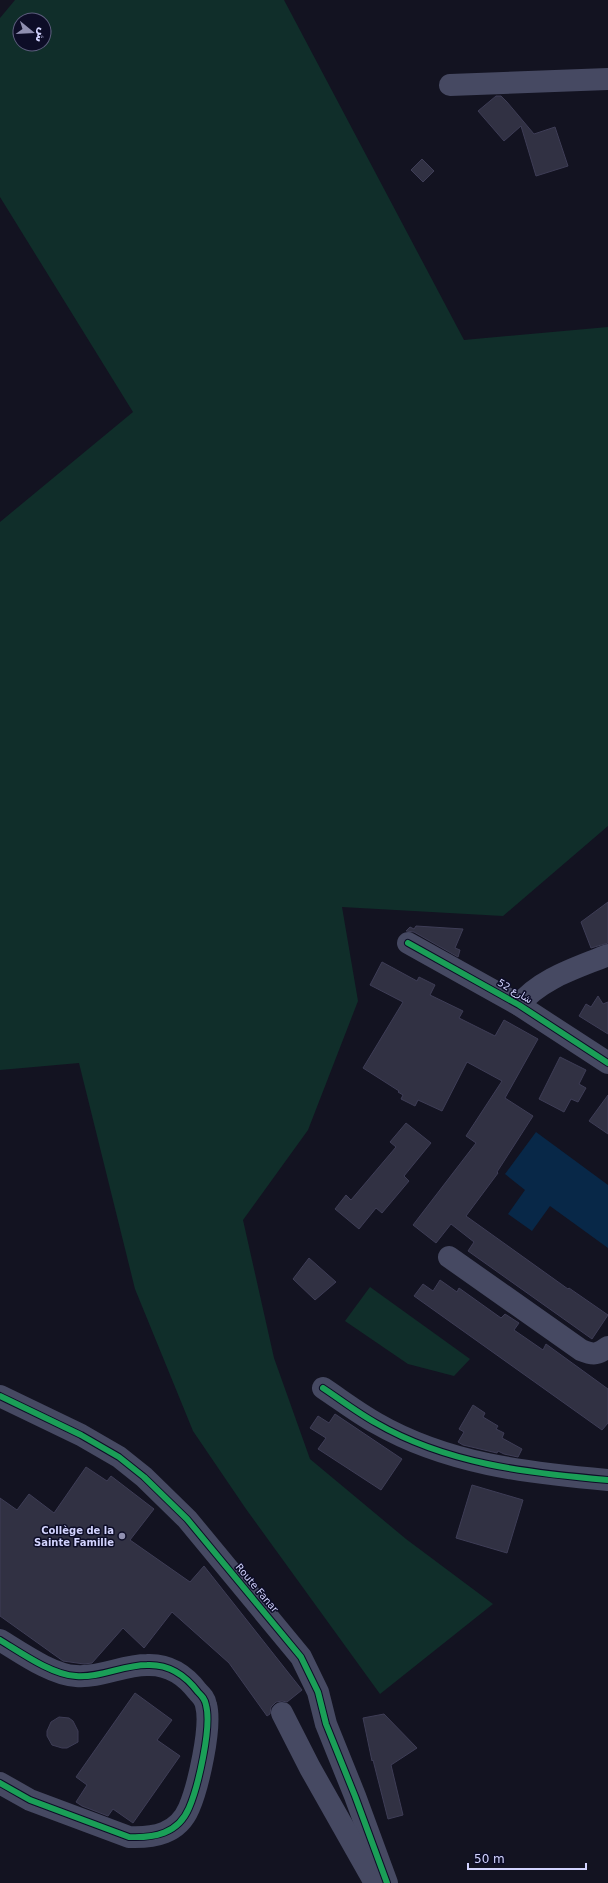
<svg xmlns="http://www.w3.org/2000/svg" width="608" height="1883" font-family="'DejaVu Sans','Noto Sans Arabic',sans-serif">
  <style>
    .green { fill: #102e2a; fill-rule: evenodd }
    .water { fill: #082848 }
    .building { fill: #313143; stroke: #3e3d56 }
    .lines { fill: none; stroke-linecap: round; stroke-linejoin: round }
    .minor { stroke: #464962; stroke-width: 22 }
    .cycleway-casing { stroke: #0d0d27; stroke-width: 8 }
    .cycleway { stroke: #1a9f57; stroke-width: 6 }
    .poi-dot { fill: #9090b1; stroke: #0d0d27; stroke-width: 1.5 }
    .labels { text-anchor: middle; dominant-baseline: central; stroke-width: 3; stroke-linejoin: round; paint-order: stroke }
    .street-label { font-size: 10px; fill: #d3d4ff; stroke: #0d0d27 }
    .poi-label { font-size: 10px; font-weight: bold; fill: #d3d4ff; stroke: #0d0d27; text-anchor: end }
  </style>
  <rect width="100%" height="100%" fill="#131321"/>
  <!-- green -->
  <g class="green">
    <path d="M15 0H284L464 340 608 327V826L503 916 342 907 358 1001 308 1130 243 1220 274 1358 310 1459 406 1539 493 1604 380 1694 246 1509 193 1431 135 1289 79 1063 0 1070V522L133 412 0 197V18ZM20 20H44V44H20Z"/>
    <polygon points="370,1287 470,1359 454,1376 408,1364 345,1321"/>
  </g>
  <!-- water -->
  <polygon class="water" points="536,1132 608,1185 608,1248 550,1206 532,1231 508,1214 525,1190 505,1174"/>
  <!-- building -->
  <g class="building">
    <polygon points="496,96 501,96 507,102 534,134 555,127 568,166 536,176 521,126 504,141 478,111"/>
    <polygon points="422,159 434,171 423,182 411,170"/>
    <polygon points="608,902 608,943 591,948 581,922"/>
    <polygon points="416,926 463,929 455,948 460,950 458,957 414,932 406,931 410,927 414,929"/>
    <polygon points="382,962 417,981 419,977 435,985 430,995 463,1011 459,1018 495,1036 504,1020 538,1039 505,1098 533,1116 497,1172 498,1173 466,1216 568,1289 569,1288 608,1315 592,1339 468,1251 474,1242 451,1224 436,1243 413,1225 476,1143 466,1136 502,1081 467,1062 442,1111 418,1100 415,1106 401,1099 403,1095 398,1092 399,1091 363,1068 403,1002 370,985"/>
    <polygon points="598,996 603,1004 608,1002 608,1034 579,1016 586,1004 591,1007"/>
    <polygon points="560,1057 586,1070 579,1084 586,1088 578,1102 571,1099 564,1112 539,1099"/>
    <polygon points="608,1095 608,1134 589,1121"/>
    <polygon points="406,1123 431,1143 404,1176 409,1181 382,1213 376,1208 359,1229 335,1209 346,1195 351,1200 396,1147 390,1142"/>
    <polygon points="309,1258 336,1282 315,1300 293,1279"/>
    <polygon points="440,1280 457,1292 459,1288 501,1318 505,1314 519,1323 514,1330 543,1350 546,1344 608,1389 608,1423 602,1430 414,1296 423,1284 433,1291"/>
    <polygon points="473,1405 485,1413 483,1417 498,1426 496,1429 504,1433 502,1438 522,1449 518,1457 504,1454 498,1451 497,1453 463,1445 458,1442 464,1432 459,1429"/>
    <polygon points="335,1414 402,1459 381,1490 318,1449 326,1438 310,1428 318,1416 329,1423"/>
    <polygon points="86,1467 107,1481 111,1476 154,1509 130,1540 190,1582 204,1566 302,1690 287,1702 282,1701 276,1702 271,1707 270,1714 267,1716 229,1663 172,1612 144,1648 123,1628 92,1663 84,1664 63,1661 0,1616 0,1498 17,1510 29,1494 54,1513"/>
    <polygon points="472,1485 523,1500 507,1553 456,1538"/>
    <polygon points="135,1693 172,1720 157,1740 180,1756 133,1823 113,1809 108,1816 82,1806 76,1802 87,1785 76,1777"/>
    <polygon points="384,1714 417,1748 391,1765 403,1815 388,1819 373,1760 372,1761 363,1718"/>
    <polygon points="59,1717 69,1718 73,1721 78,1731 78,1742 67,1748 62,1748 52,1745 47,1736 47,1731 51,1722"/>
  </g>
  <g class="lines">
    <!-- minor -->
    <g class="minor">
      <polyline points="450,85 608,79"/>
      <polyline points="408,943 519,1005 608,1063"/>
      <path d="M519 1005C541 978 577 968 608 955"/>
      <path d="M449 1257 581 1350C593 1355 597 1355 608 1347"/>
      <path d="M323 1388C341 1400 358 1413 376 1423 447 1464 528 1473 608 1480"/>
      <polyline points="0,1396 81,1435 119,1457 144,1477 187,1519 301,1657 318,1692 326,1724 355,1796 387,1883"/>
      <path d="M0 1640C20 1652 52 1675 76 1676 100 1678 123 1665 147 1665 169 1664 186 1676 198 1692 202 1696 205 1699 206 1705 212 1727 198 1787 189 1808 178 1834 154 1838 129 1837L30 1800 0 1783"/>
      <polyline points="282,1713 310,1768 375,1883"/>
    </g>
    <defs>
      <g id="cycleway">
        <polyline points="408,943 519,1005 608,1063"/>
        <path d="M323 1388C341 1400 358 1413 376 1423 447 1464 528 1473 608 1480"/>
        <polyline points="0,1396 81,1435 119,1457 144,1477 187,1519 301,1657 318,1692 326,1724 355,1796 387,1883"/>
        <path d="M0 1640C20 1652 52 1675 76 1676 100 1678 123 1665 147 1665 169 1664 186 1676 198 1692 202 1696 205 1699 206 1705 212 1727 198 1787 189 1808 178 1834 154 1838 129 1837L30 1800 0 1783"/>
      </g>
    </defs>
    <!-- cycleway casing -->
    <use href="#cycleway" class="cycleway-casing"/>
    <!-- cycleway -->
    <use href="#cycleway" class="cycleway"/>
  </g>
  <!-- markers -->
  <circle class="poi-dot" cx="122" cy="1536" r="4"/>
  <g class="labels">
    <!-- street labels -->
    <g class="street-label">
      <text transform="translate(515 991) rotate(30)">شارع 52</text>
      <text transform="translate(257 1588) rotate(50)">Route Fanar</text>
    </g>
    <!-- poi labels -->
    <g class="poi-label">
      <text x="114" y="1530">Collège de la<tspan x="114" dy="12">Sainte Famille</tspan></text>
    </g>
  </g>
  <!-- north arrow -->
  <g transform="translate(32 32) rotate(108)"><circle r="19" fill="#0d0d27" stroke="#5c5d7d"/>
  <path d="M0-3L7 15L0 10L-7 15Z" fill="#9090b1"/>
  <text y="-6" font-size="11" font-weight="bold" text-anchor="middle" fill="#d3d4ff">ش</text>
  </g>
  <!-- scale -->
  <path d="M468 1863v6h118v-6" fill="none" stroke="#d3d4ff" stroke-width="2"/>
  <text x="474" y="1863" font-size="12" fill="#d3d4ff" stroke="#0d0d27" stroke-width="3" paint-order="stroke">50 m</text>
</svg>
